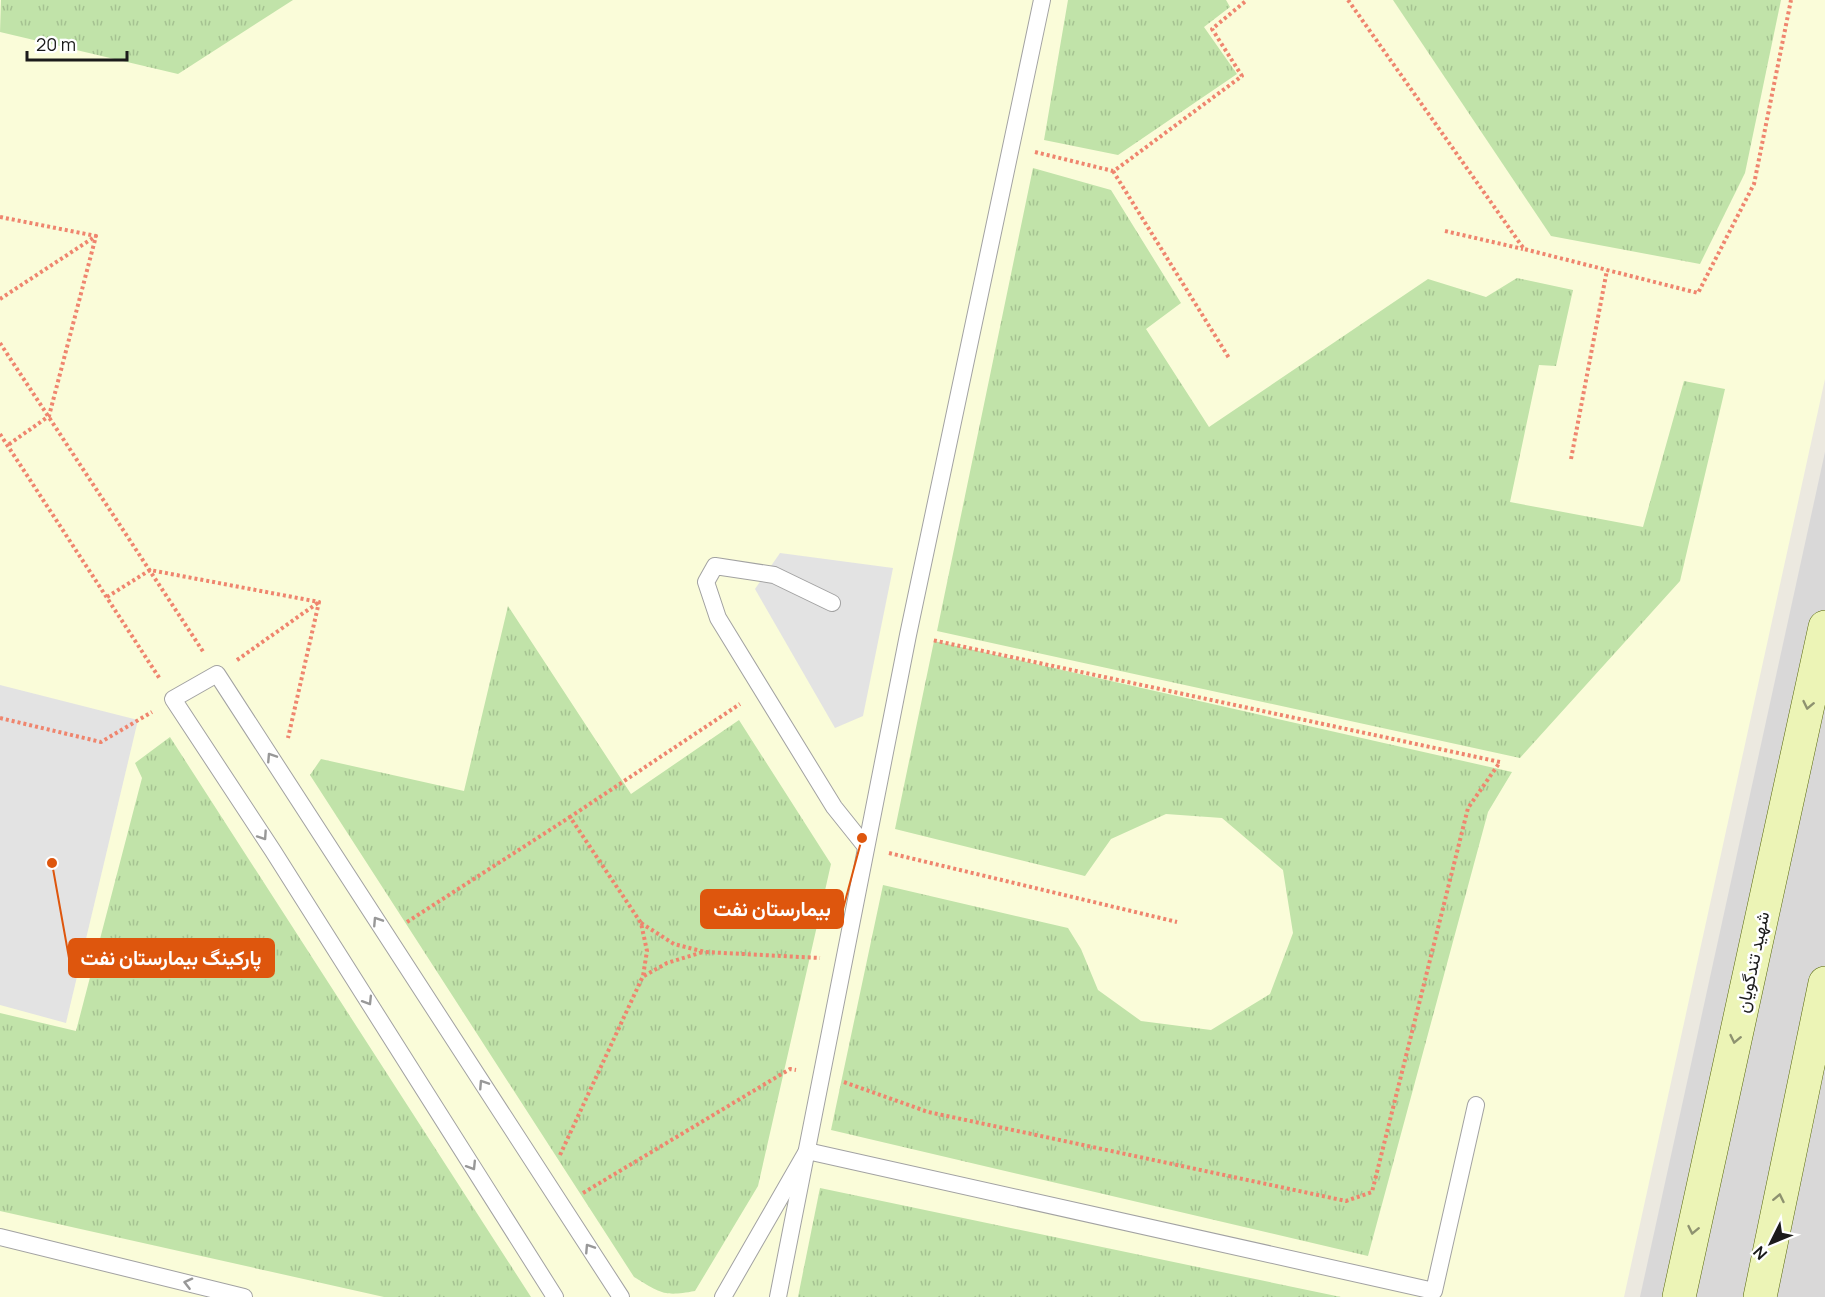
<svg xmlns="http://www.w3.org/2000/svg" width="1825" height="1297" font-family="Manrope,Vazirmatn,sans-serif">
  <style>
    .residential { fill: #d9d8d8 }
    .education { fill: #fafcd9 }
    .grass { fill: url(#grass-tufts) }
    .parking { fill: #e3e3e3 }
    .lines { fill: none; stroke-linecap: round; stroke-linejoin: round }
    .service-casing { stroke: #a2a2a2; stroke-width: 18 }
    .secondary-casing { stroke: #57670c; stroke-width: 34 }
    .path { stroke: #ef856e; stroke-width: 4; stroke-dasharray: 3 3; stroke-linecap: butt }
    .service { stroke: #fff; stroke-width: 16 }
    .secondary { stroke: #ecf4b6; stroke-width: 33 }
    .oneway { stroke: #8e9270 }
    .oneway2 { stroke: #989898 }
    .labels { text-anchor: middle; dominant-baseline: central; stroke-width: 5; stroke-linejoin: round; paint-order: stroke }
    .street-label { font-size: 18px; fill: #1b1b1b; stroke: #fff }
    .leader { fill: none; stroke: #de560d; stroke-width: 2 }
    .callout-dot { fill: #de560d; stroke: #fff; stroke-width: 2 }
    .callout { fill: #de560d; stroke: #de560d; stroke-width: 2 }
    .callout-label { font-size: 20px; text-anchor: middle; font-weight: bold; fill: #fff }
  </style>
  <defs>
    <pattern id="grass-tufts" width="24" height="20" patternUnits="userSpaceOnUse" patternTransform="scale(1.5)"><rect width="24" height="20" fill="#c1e3a9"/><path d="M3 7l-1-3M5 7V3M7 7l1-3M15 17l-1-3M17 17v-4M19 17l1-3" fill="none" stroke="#a5c291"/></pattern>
  </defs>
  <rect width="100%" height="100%" fill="#ece9e0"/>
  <!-- residential -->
  <polygon class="residential" points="1825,452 1825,1297 1640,1297"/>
  <!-- education -->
  <polygon class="education" points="0,0 1825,0 1825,379 1624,1297 0,1297"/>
  <!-- grass -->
  <g class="grass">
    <polygon points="1,0 293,0 178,74 0,32"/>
    <polygon points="1068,0 1226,0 1230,7 1204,27 1237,74 1118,155 1044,140"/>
    <polygon points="1393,0 1781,0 1745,173 1700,264 1551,236"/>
    <polygon points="1033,168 1111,190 1181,303 1146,329 1209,427 1428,279 1486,297 1517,278 1573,290 1556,366 1539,365 1510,502 1643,527 1684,381 1725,389 1680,581 1520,758 937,631"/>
    <path d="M508 606 631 794 739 720 831 864 758 1186 695 1291C663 1297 661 1293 634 1277L310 775 321 759 464 791Z"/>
    <polygon points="934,641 1512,772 1488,812 1368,1256 831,1130 883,885 1068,928 1081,949 1098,990 1141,1021 1211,1030 1270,994 1293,933 1283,870 1222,818 1166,814 1111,839 1085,876 895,829"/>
    <polygon points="170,737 531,1297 384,1297 0,1211 0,1013 76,1031 142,778 135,763"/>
    <polygon points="820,1188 1341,1297 798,1297"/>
  </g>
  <!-- parking -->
  <g class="parking">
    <polygon points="780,553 893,568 863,716 835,728 755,589"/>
    <polygon points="0,685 138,720 66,1023 0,1005"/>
  </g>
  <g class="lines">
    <defs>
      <g id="service">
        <polyline points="832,603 774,575 715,566 706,582 718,618 834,807 866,847"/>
        <polyline points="0,1237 244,1297"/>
        <polyline points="555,1297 273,851 173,699 217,674 621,1297"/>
        <polyline points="723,1297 807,1151 1434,1291 1476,1105"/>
        <polyline points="778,1297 908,635 1042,0"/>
      </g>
      <g id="secondary">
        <polyline points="1679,1297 1825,627"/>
        <polyline points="1760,1297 1825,983"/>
      </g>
    </defs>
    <!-- service casing -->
    <use href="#service" class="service-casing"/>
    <!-- secondary casing -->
    <use href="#secondary" class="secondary-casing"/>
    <!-- path -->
    <g class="path">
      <polyline points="1348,0 1524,249 1698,293 1754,184 1791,0"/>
      <polyline points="1035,152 1113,171 1118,168 1242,76 1212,29 1247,0"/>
      <polyline points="1113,171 1229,358"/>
      <polyline points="0,217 96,236 49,416 8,445"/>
      <polyline points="1445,231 1523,249"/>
      <polyline points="0,299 96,236"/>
      <polyline points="0,343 204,653"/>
      <polyline points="0,434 160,679"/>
      <polyline points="1571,459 1607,270"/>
      <polyline points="107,597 150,570 319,602 288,738"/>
      <polyline points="237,660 319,602"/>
      <polyline points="0,718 101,742 152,712"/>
      <polyline points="889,853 1177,922"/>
      <polyline points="407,922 570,817"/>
      <polyline points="641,923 674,944 705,952 820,958"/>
      <polyline points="644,976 667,963 703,952"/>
      <polyline points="844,1082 928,1112 1346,1201 1372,1192 1468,808 1500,762 932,640"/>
      <polyline points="560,1155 643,976 647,951 641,923 570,817 740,704"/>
      <polyline points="583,1193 790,1069 796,1070"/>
    </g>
    <!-- service -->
    <use href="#service" class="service"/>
    <!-- secondary -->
    <use href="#secondary" class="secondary"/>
  </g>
  <!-- one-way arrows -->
  <defs><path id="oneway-chevron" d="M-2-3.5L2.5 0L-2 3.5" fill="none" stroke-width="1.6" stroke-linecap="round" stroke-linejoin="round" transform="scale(1.5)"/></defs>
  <g class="oneway">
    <use href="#oneway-chevron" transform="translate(1808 705) rotate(102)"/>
    <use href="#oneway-chevron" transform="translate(1735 1039) rotate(102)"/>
    <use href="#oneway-chevron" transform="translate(1779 1198) rotate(-78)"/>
    <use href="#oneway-chevron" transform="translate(1693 1230) rotate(102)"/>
  </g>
  <g class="oneway2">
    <use href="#oneway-chevron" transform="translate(271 757) rotate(-123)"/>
    <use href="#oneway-chevron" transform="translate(263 836) rotate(56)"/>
    <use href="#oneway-chevron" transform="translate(377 921) rotate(-123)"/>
    <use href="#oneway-chevron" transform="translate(368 1001) rotate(58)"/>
    <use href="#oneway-chevron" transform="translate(483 1084) rotate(-123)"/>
    <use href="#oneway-chevron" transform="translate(472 1166) rotate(58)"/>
    <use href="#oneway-chevron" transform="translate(589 1248) rotate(-123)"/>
    <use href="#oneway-chevron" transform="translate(188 1283) rotate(-166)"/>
  </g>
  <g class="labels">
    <!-- street labels -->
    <g class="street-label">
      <text transform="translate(1752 962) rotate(-78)">شهید تندگویان</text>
    </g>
  </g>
  <!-- callouts -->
  <path class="leader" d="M862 838L843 909M52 863L69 958"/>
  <g class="callout-dot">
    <circle cx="862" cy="838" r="6"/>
    <circle cx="52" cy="863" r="6"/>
  </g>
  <g class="callout">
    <rect x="701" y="890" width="142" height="38" rx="6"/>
    <rect x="69" y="939" width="205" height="38" rx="6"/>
  </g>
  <g class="callout-label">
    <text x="772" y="916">بیمارستان نفت</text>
    <text x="171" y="965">پارکینگ بیمارستان نفت</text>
  </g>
  <!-- north arrow -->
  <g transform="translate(1771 1243) rotate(227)" stroke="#ffffff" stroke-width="4.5" paint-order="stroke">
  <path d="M0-4.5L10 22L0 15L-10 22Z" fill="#1b1b1b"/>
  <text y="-9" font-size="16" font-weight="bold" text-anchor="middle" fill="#1b1b1b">N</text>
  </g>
  <!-- scale -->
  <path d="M27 51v9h100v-9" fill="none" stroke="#1b1b1b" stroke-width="3"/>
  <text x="36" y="51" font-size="18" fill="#1b1b1b" stroke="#ffffff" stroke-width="4.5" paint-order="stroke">20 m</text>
</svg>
